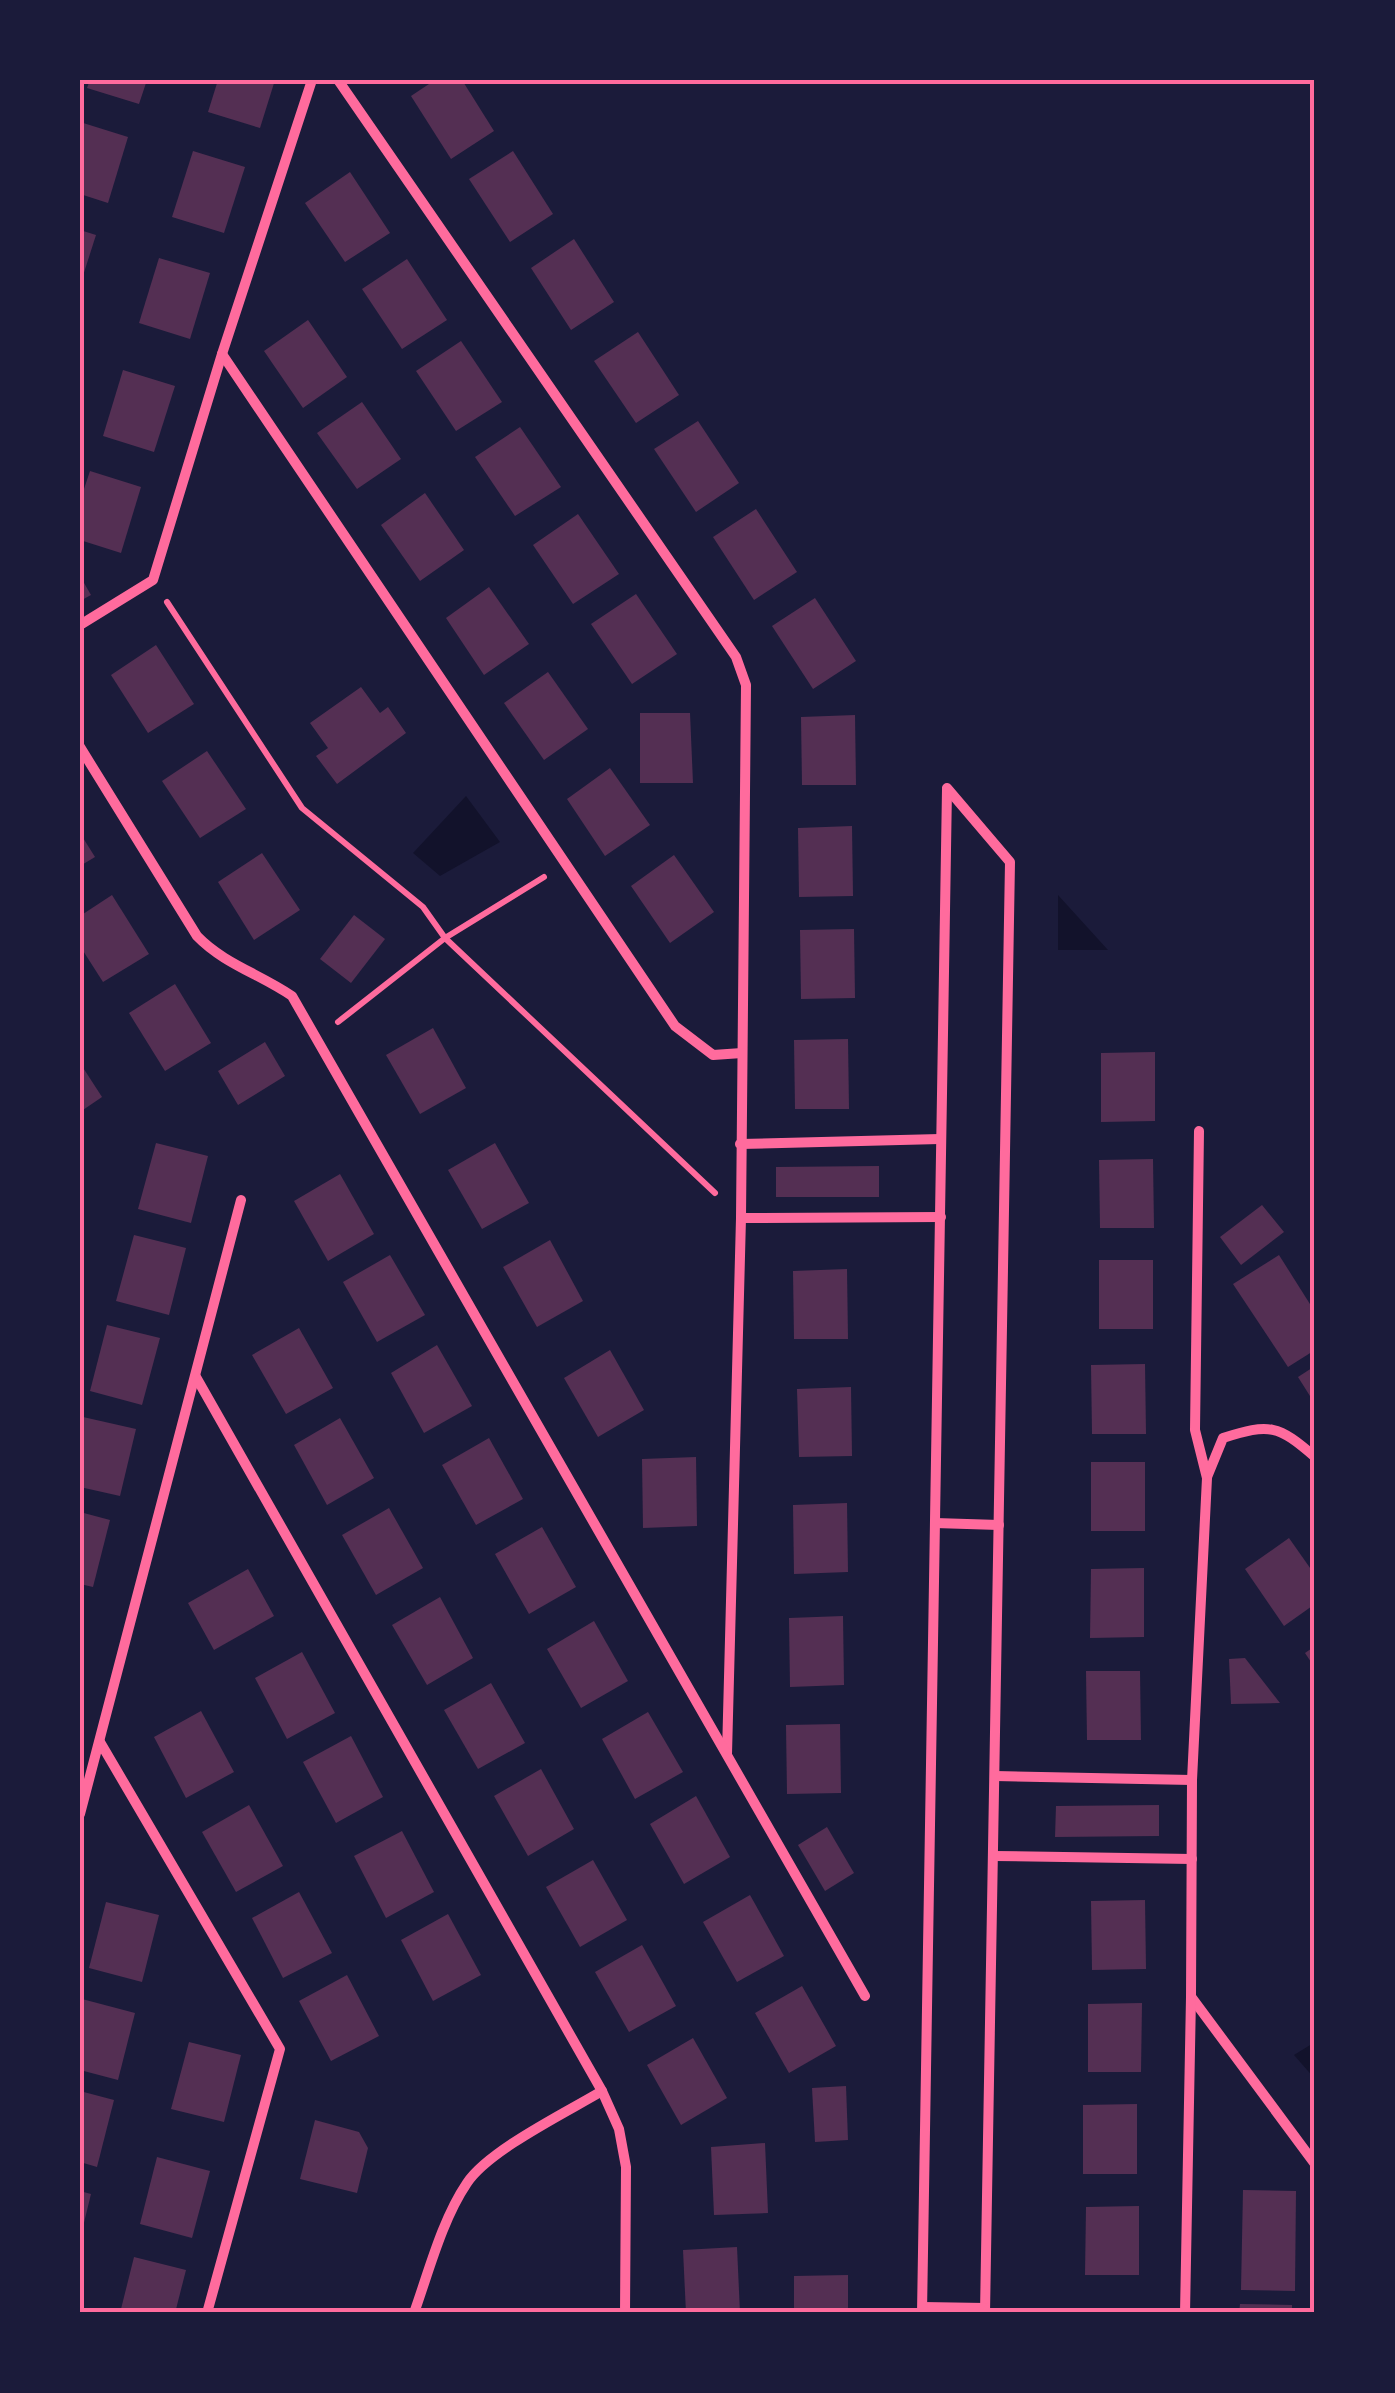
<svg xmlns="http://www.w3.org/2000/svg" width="1395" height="2393" font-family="Montserrat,sans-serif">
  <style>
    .water { fill: #12122b }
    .building { fill: #542f53 }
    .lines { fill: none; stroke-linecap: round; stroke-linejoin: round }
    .path { stroke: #ff6b9d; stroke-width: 6 }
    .minor { stroke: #ff6b9d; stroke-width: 10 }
    .neatline { fill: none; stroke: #ff6b9d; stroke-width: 4 }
  </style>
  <rect width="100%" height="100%" fill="#1b1b3a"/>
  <!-- water -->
  <g class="water">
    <polygon points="466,796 500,842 440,876 413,853"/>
    <polygon points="1058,895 1108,950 1058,950"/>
    <polygon points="1315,2042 1315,2079 1294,2055"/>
  </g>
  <!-- building -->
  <g class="building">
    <polygon points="90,80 147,80 139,104 87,88"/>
    <polygon points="218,80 275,80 260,128 208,112"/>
    <polygon points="435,80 462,80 494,131 451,159 411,96"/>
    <polygon points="80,122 128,137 108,203 80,194"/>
    <polygon points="193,151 245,167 224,233 172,217"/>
    <polygon points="513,151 553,214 510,242 469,179"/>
    <polygon points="350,172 390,233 345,262 305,203"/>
    <polygon points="80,230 96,235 81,282 80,282"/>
    <polygon points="574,239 614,302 571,330 531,268"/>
    <polygon points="159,258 210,273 190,339 139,323"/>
    <polygon points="407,259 447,320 402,349 362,289"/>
    <polygon points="308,320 347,377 303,408 264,351"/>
    <polygon points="638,332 679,395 636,423 594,361"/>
    <polygon points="461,341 502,402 456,431 416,371"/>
    <polygon points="123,370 175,386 154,452 103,436"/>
    <polygon points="362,402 401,459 357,489 317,433"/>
    <polygon points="698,421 739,483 696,512 654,449"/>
    <polygon points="520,427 561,487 515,516 475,457"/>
    <polygon points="90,471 141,487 121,553 80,540 80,501"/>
    <polygon points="425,493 464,550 420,581 381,525"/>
    <polygon points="756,509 797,572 754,600 713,537"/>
    <polygon points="578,514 619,574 573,604 533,545"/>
    <polygon points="80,576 91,595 80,601"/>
    <polygon points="489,587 529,644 484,675 446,618"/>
    <polygon points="636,594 677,654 632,684 591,624"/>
    <polygon points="815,598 856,661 813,689 772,626"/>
    <polygon points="156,645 194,704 148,733 111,675"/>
    <polygon points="548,672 588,729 544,760 504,703"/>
    <polygon points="361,687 380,713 388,707 406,733 337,784 316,756 328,748 310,723"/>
    <polygon points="640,713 690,713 693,783 640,783"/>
    <polygon points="855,715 856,785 802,785 801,717"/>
    <polygon points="207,751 246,809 200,838 162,781"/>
    <polygon points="610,768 650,825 605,856 567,799"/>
    <polygon points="852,826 853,896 799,897 798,828"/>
    <polygon points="80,833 95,857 80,866"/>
    <polygon points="262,853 300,910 254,940 218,882"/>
    <polygon points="674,855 714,912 670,943 631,886"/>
    <polygon points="112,895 149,954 103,982 80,946 80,916"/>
    <polygon points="354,915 385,939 351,983 320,959"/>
    <polygon points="854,929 855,998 801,999 800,930"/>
    <polygon points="175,984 211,1043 165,1071 129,1013"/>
    <polygon points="433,1028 466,1088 420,1114 386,1055"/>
    <polygon points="848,1039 849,1109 795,1109 794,1040"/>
    <polygon points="265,1042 285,1076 238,1105 218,1071"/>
    <polygon points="1155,1052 1155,1121 1101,1122 1101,1053"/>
    <polygon points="80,1063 102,1097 80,1112"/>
    <polygon points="156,1143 208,1156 191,1223 138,1209"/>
    <polygon points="495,1143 529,1203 482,1229 448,1170"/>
    <polygon points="1153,1159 1154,1228 1100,1228 1099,1160"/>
    <polygon points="879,1166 879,1197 776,1197 776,1167"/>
    <polygon points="340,1174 374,1234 328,1261 294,1201"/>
    <polygon points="1262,1205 1284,1232 1241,1265 1220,1237"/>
    <polygon points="134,1235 186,1248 169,1315 116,1301"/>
    <polygon points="550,1240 583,1301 537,1327 503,1267"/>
    <polygon points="390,1255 425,1315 377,1342 343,1282"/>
    <polygon points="1279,1255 1315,1312 1315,1350 1288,1367 1233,1284"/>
    <rect x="1099" y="1260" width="54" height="69"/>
    <polygon points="847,1269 848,1339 794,1339 793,1271"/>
    <polygon points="107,1325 160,1338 142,1405 90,1391"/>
    <polygon points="299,1328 333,1388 286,1414 252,1355"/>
    <polygon points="437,1345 472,1406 424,1433 391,1373"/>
    <polygon points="610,1350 644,1410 598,1437 564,1378"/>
    <polygon points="1145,1364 1146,1434 1092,1434 1091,1365"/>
    <polygon points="1315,1366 1315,1404 1298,1377"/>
    <polygon points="851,1387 852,1456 799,1457 797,1389"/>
    <polygon points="83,1417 136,1429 120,1496 80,1487"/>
    <polygon points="340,1418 374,1478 327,1505 294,1445"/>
    <polygon points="489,1438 523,1499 476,1525 442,1465"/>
    <polygon points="696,1457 697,1526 643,1528 642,1459"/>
    <rect x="1091" y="1462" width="54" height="69"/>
    <polygon points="847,1503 848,1572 794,1574 793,1505"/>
    <polygon points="389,1508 423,1568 376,1595 342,1535"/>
    <polygon points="80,1512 110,1520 93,1587 80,1584"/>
    <polygon points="542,1527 576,1587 529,1614 495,1554"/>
    <polygon points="1289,1538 1315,1575 1315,1604 1284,1626 1245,1569"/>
    <polygon points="1144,1568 1144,1637 1090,1638 1091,1569"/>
    <polygon points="248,1569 274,1616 214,1650 188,1603"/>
    <polygon points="440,1597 473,1658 427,1685 392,1625"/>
    <polygon points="843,1616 844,1685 790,1687 789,1618"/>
    <polygon points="594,1621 628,1681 581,1708 547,1649"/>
    <polygon points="1315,1646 1315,1668 1305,1653"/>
    <polygon points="302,1652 335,1713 287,1739 255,1678"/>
    <polygon points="1245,1658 1280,1703 1231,1704 1229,1659"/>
    <polygon points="1086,1671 1140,1671 1141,1740 1087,1740"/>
    <polygon points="491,1683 525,1743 478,1769 444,1710"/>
    <polygon points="201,1711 234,1772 186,1798 154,1737"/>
    <polygon points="648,1712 683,1772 635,1799 602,1739"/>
    <polygon points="840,1724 841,1793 787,1794 786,1725"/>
    <polygon points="351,1736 383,1797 336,1823 303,1762"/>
    <polygon points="541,1769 574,1829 528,1856 494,1796"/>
    <polygon points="696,1796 730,1857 684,1884 650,1824"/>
    <polygon points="249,1805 283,1866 236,1892 202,1832"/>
    <polygon points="1159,1805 1159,1836 1055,1837 1056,1806"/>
    <polygon points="827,1827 854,1873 825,1891 798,1845"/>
    <polygon points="402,1831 434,1892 386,1918 354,1856"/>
    <polygon points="593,1860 627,1920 580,1947 546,1887"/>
    <polygon points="299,1892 332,1953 283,1978 252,1918"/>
    <polygon points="750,1895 784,1956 737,1982 703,1922"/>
    <polygon points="1145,1900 1146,1969 1092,1970 1091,1901"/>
    <polygon points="106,1902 159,1915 142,1982 89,1968"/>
    <polygon points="448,1914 481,1975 433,2001 401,1940"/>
    <polygon points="642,1945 676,2006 629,2032 595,1972"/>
    <polygon points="347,1975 379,2036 331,2061 299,2001"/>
    <polygon points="802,1986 836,2046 789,2073 755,2013"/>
    <polygon points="82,1999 135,2013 118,2080 80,2070"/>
    <polygon points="1142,2003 1141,2072 1088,2072 1088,2004"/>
    <polygon points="693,2038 727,2098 681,2125 647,2065"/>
    <polygon points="189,2042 241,2055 224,2122 171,2109"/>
    <polygon points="846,2086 848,2140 815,2142 812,2088"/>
    <polygon points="80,2091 114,2100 97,2167 80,2162"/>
    <polygon points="1137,2104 1137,2174 1083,2174 1083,2105"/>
    <polygon points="315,2120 359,2132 368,2148 357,2193 300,2179"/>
    <polygon points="765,2143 768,2213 714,2215 711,2147"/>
    <polygon points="157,2157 210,2171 192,2238 140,2224"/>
    <polygon points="1243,2190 1296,2191 1295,2291 1241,2290"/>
    <polygon points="80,2191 91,2194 81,2235 80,2235"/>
    <polygon points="1139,2206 1139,2275 1085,2275 1086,2207"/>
    <polygon points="737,2247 740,2313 686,2313 683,2250"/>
    <polygon points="134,2257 186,2270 175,2313 120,2313"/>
    <polygon points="848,2275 848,2313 794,2313 794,2276"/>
    <polygon points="1240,2304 1292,2305 1292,2313 1239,2313"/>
  </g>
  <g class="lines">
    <!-- path -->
    <g class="path">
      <polyline points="167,602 302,808 423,907 445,938 715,1193"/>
      <polyline points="338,1022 445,938 544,877"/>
    </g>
    <!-- minor -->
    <g class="minor">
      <polyline points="338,80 716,628 736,657 746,685 741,1218 727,1754"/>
      <polyline points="222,354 675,1026 713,1055 742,1053"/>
      <polyline points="80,625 153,580 222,354 312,80"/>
      <path d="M80 747 197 936C224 964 260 974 292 996L865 1996"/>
      <polyline points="947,788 1010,862 985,2313"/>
      <polyline points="740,1144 940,1139"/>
      <polyline points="741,1218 941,1217"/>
      <polyline points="196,1377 602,2091 619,2129 626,2167 625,2313"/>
      <path d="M1207 1477 1223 1438C1270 1423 1278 1425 1315 1457"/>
      <polyline points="935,1523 999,1525"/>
      <polyline points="100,1742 280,2049 207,2313"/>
      <polyline points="995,1776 1192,1780"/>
      <polyline points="80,1814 241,1200"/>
      <polyline points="994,1856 1192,1859"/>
      <polyline points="1192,1998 1315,2164"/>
      <polyline points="923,2307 985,2308"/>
      <path d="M414 2313C429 2271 442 2220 467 2183 489 2150 567 2112 602 2091"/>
      <polyline points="922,2313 947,789"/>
      <polyline points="1185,2313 1191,1997 1192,1780 1207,1478 1195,1430 1199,1131"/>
    </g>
  </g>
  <!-- border -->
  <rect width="1395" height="2393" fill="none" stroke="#1b1b3a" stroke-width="165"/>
  <rect x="82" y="82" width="1230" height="2228" class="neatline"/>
</svg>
